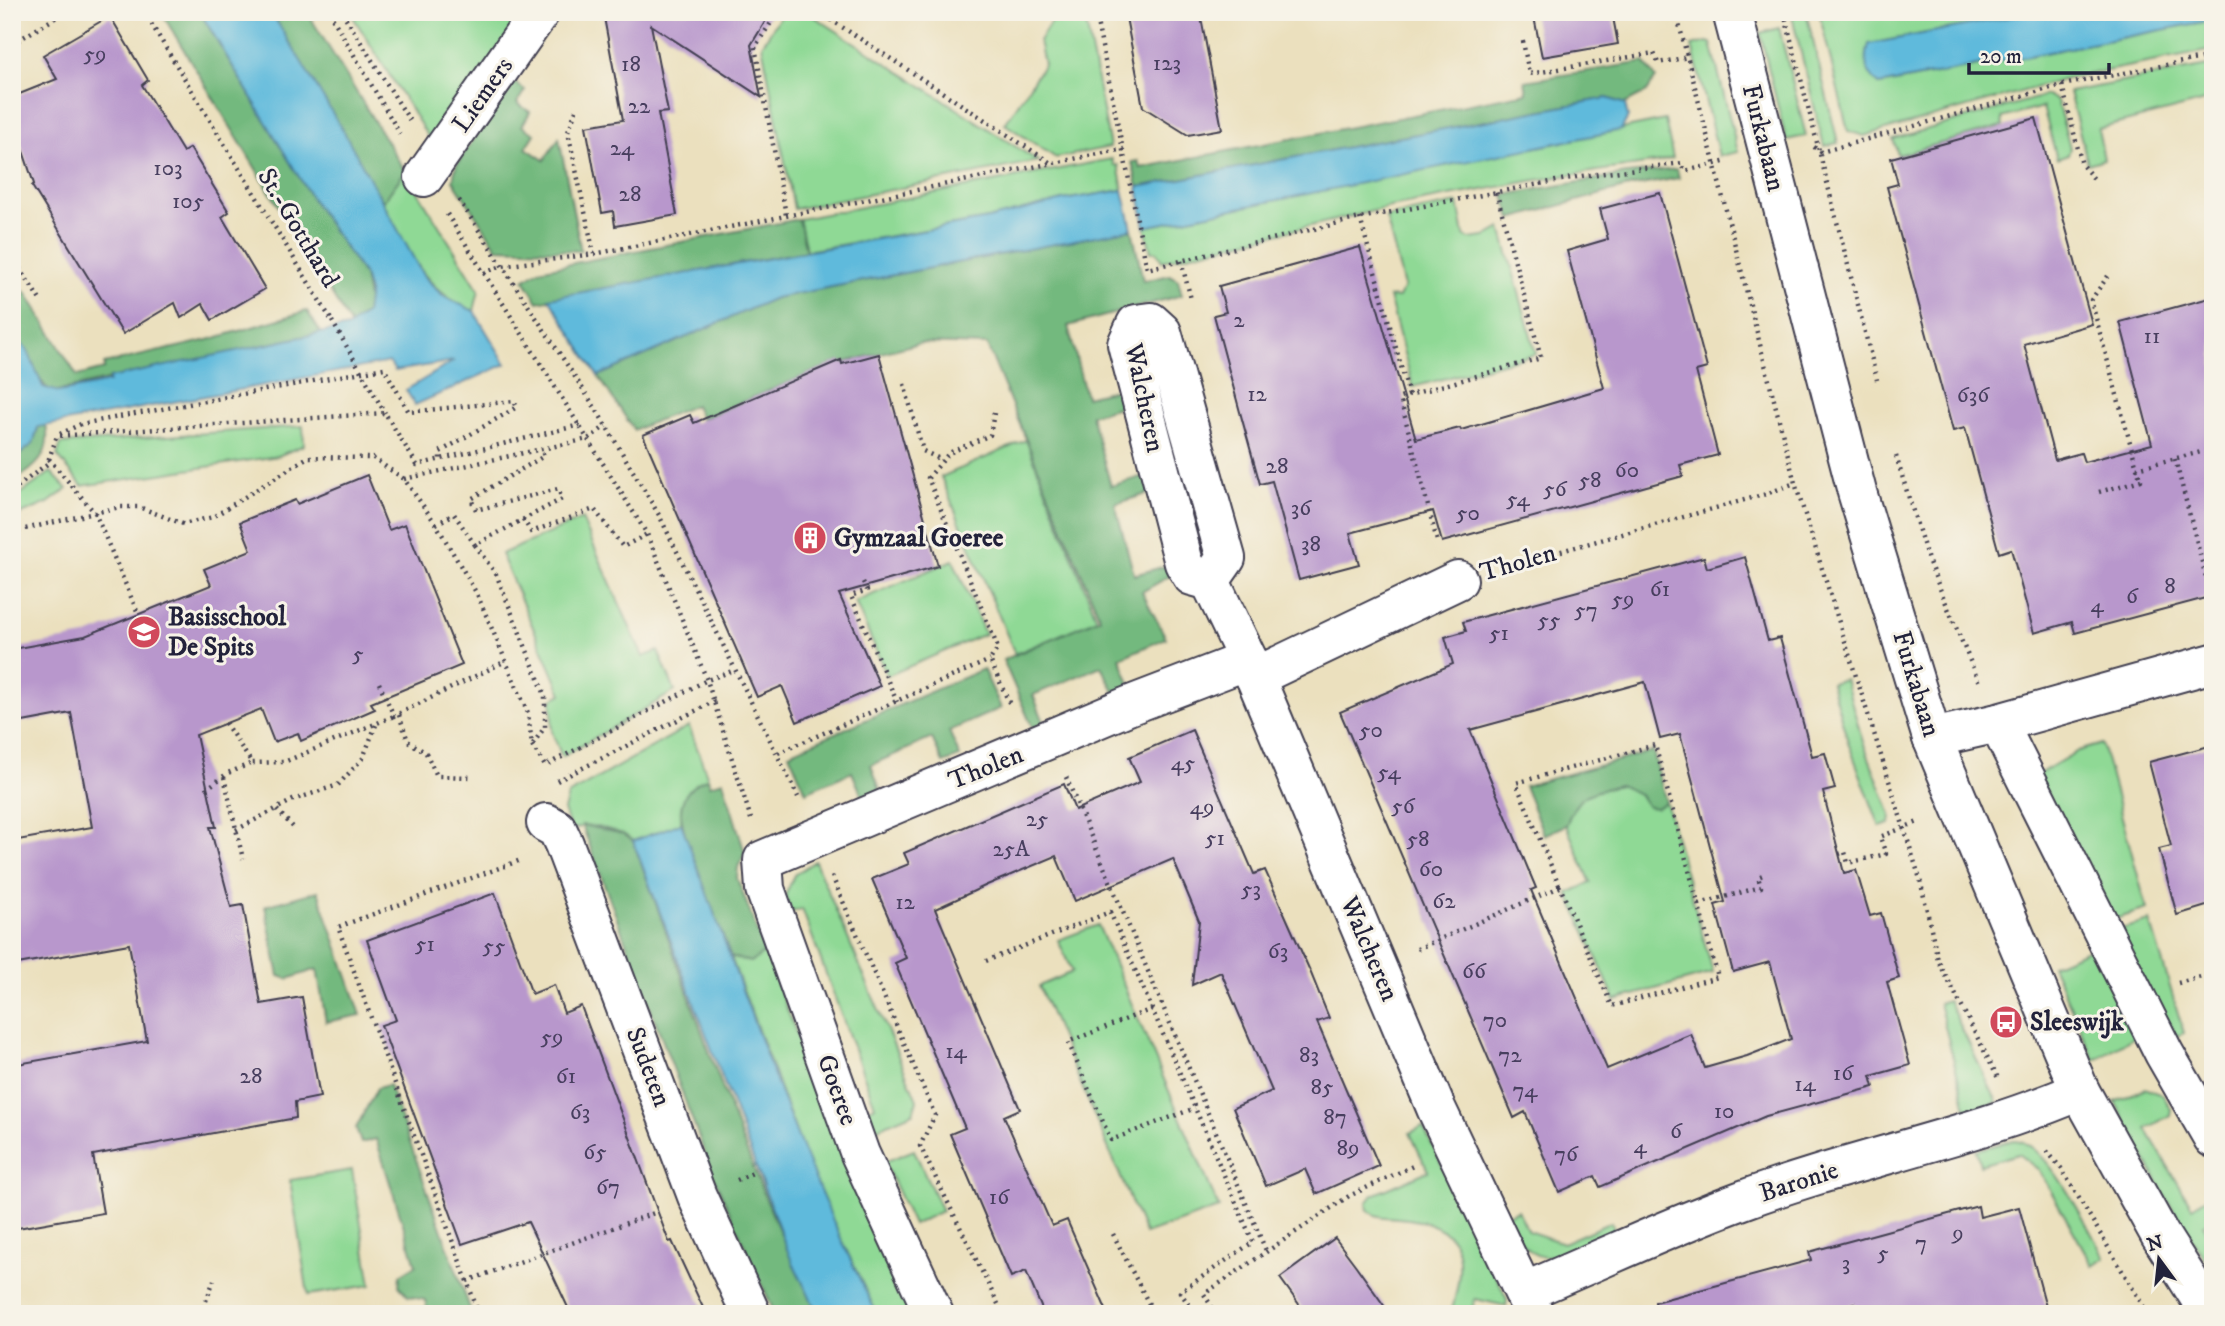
<svg xmlns="http://www.w3.org/2000/svg" width="2225" height="1326" font-family="'IM FELL DW Pica',serif">
  <style>
    .green { fill: #8fd995; stroke: #587e68; stroke-width: 2 }
    .forest { fill: #73b97e; stroke: #4a6e5c; stroke-width: 2 }
    .water { fill: #5fbadc; stroke: #406e8c; stroke-width: 2 }
    .building { fill: #b897cc; fill-rule: evenodd }
    .lines { fill: none; stroke-linecap: round; stroke-linejoin: round }
    .minor-casing { stroke: #403e4f; stroke-width: 42 }
    .path { stroke: #403e4f; stroke-width: 4.5; stroke-dasharray: 2 5; stroke-linecap: butt }
    .minor { stroke: #fff; stroke-width: 38 }
    .path-bridge { stroke: #403e4f; stroke-width: 4.5; stroke-dasharray: 2 5; stroke-linecap: butt }
    .labels { text-anchor: middle; dominant-baseline: central; stroke-width: 6; stroke-linejoin: round; paint-order: stroke }
    .number-label { font-size: 23px; fill: #483f5f }
    .street-label { font-size: 26px; fill: #22223b; stroke: #f7f3e8 }
    .poi-label { font-size: 26px; font-weight: bold; fill: #22223b; stroke: #f7f3e8; text-anchor: start }
  </style>
  <rect width="100%" height="100%" fill="#f7f3e8"/>
  <filter id="ink" filterUnits="userSpaceOnUse"><feTurbulence type="fractalNoise" baseFrequency=".0143" numOctaves="2"/><feDisplacementMap in="SourceGraphic" scale="14" xChannelSelector="R" yChannelSelector="G"/><feConvolveMatrix kernelMatrix="1 2 1 2 8 2 1 2 1" color-interpolation-filters="sRGB"/></filter>
  <filter id="wash" filterUnits="userSpaceOnUse"><feTurbulence type="fractalNoise" baseFrequency=".00686" numOctaves="4" result="noise"/><feDisplacementMap in="SourceGraphic" scale="28" xChannelSelector="R" yChannelSelector="G"/><feGaussianBlur stdDeviation="1.57" result="paint"/><feColorMatrix in="noise" values="0 0 0 0 0 0 0 0 0 0 0 0 0 0 0 0 0 1.4 0 .05"/><feComposite in="paint" operator="in"/></filter>
  <g filter="url(#wash)">
    <rect width="100%" height="100%" fill="#ebe0be"/>
    <!-- green -->
    <g class="green">
      <polygon points="350,12 525,12 432,143"/>
      <polygon points="783,12 807,12 1038,161 794,209 762,45"/>
      <polygon points="1057,12 1084,12 1110,147 1056,158 1005,124 1044,64 1039,41"/>
      <polygon points="1791,12 1806,12 1838,143 1824,146"/>
      <polygon points="1819,12 2036,12 1869,44 1879,85 2213,20 2213,50 2070,78 1864,136 1848,131"/>
      <polygon points="1779,28 1806,136 1786,140 1760,33"/>
      <polygon points="1707,42 1711,43 1738,152 1719,156 1692,46"/>
      <polygon points="2213,65 2213,99 2098,129 2104,159 2088,164 2069,92"/>
      <polygon points="2047,95 2057,101 2070,148 2068,155 2057,159 2043,107 2002,118 2003,126 1898,155 1893,139"/>
      <polygon points="1665,120 1673,158 1659,162 1536,180 1390,207 1162,261 1156,251 1151,252 1145,227"/>
      <polygon points="1112,159 1114,166 1118,165 1123,190 1063,200 988,219 806,251 799,219"/>
      <path d="M405 171 479 290 474 311C422 291 408 248 383 202Z"/>
      <polygon points="1458,203 1464,235 1469,239 1485,237 1501,228 1536,354 1413,387 1389,297 1399,298 1404,287 1386,217"/>
      <polygon points="303,426 304,445 278,456 82,486 57,455 61,444"/>
      <polygon points="1026,440 1097,619 1015,654 941,477"/>
      <polygon points="51,472 67,489 48,503 12,518 12,500"/>
      <polygon points="582,519 643,657 658,651 675,691 562,757 552,732 552,699 562,694 501,554"/>
      <polygon points="953,560 985,634 887,676 855,602"/>
      <polygon points="1845,679 1863,742 1891,815 1890,824 1880,827 1848,742 1831,683"/>
      <path d="M689 726 708 778C689 785 681 803 681 823L633 841C617 829 589 822 571 830L564 810 568 795Z"/>
      <polygon points="2102,744 2147,909 2109,921 2034,777 2078,751"/>
      <path d="M1619 785 1631 789 1656 808 1666 802 1713 973 1615 1000 1568 893 1591 883 1566 825C1578 792 1587 794 1619 785Z"/>
      <polygon points="815,861 917,1100 913,1113 871,1131 863,1112 875,1106 802,909 791,912 785,896 794,875"/>
      <polygon points="2150,921 2184,1033 2173,1038 2114,931"/>
      <polygon points="1098,925 1219,1208 1145,1234 1039,986 1072,972 1058,940"/>
      <polygon points="2095,947 2136,1036 2094,1060 2052,965"/>
      <polygon points="765,952 853,1180 917,1314 877,1314 818,1191 731,957 751,962"/>
      <polygon points="1948,1000 1997,1102 1968,1116 1939,1003"/>
      <polygon points="2145,1088 2163,1095 2171,1109 2170,1115 2146,1129 2192,1207 2213,1194 2213,1219 2203,1225 2213,1240 2213,1272 2166,1198 2115,1102"/>
      <path d="M1423 1126 1507 1299 1506 1306 1475 1299 1471 1314H1451C1466 1257 1467 1223 1398 1218 1388 1217 1375 1218 1368 1210L1367 1203 1373 1195 1428 1171 1410 1133Z"/>
      <path d="M2014 1140C2047 1140 2089 1231 2105 1258L2093 1266 2039 1170 2018 1154 1980 1165 1976 1150Z"/>
      <polygon points="914,1150 942,1211 913,1225 884,1162"/>
      <polygon points="352,1170 371,1285 308,1295 290,1180"/>
      <path d="M1518 1210 1528 1231 1563 1243 1611 1222 1617 1235C1565 1254 1532 1282 1506 1215Z"/>
    </g>
    <!-- forest -->
    <g class="forest">
      <polygon points="161,12 200,12 317,207 364,275 369,305 366,313 351,326"/>
      <polygon points="271,12 307,12 405,171 383,202"/>
      <polygon points="1644,62 1656,78 1647,92 1625,104 1607,98 1138,187 1132,162 1138,161 1140,168 1527,93 1525,81"/>
      <polygon points="512,81 525,90 517,103 530,112 522,126 535,134 526,148 544,160 559,138 581,251 497,248 453,180 456,166"/>
      <polygon points="1677,169 1679,178 1624,188 1511,219 1504,195 1627,174"/>
      <polygon points="799,219 806,251 538,302 524,280 539,270"/>
      <polygon points="1132,229 1143,281 1170,275 1178,280 1182,295 1068,326 1086,397 1122,388 1126,405 1091,415 1111,486 1144,476 1150,493 1115,504 1134,575 1169,565 1173,574 1142,592 1166,638 1120,658 1131,686 1115,693 1101,666 1033,695 1044,722 1033,729 1003,660 1100,618 987,345 920,343 842,363 840,361 701,419 695,405 634,430 598,376 775,298"/>
      <path d="M12 290 26 292 77 376 104 369V364L208 340 307 311 321 333 53 392C37 386 30 349 12 333Z"/>
      <path d="M46 425C52 455 36 468 12 482V460C25 452 36 442 38 427Z"/>
      <polygon points="983,669 1001,708 949,731 960,757 943,763 932,738 871,765 881,792 863,798 852,772 806,792 789,753"/>
      <path d="M1653 751 1666 802 1656 808 1648 807 1639 794 1619 785C1587 794 1578 793 1566 825L1544 835 1524 786Z"/>
      <path d="M708 778 710 785 723 781 745 853 738 867 737 878 765 952 751 962 731 957C721 929 678 831 681 809 683 793 694 783 708 778Z"/>
      <path d="M582 825 623 834 633 841C692 999 743 1163 818 1314H775L713 1175Z"/>
      <polygon points="318,891 361,1015 326,1022 317,969 288,979 279,976 265,906"/>
      <polygon points="389,1085 472,1314 428,1314 425,1300 408,1296 399,1286 400,1275 416,1265 376,1139 361,1143 356,1128 377,1088"/>
    </g>
    <!-- water -->
    <g class="water">
      <polygon points="200,12 271,12 344,132 424,277 443,296 474,311 506,364 415,405 406,390 454,361 395,371 389,362 38,427 33,444 12,460 12,333 28,351 43,387 59,392 109,382 109,378 348,327 366,313 369,292 364,275 317,207"/>
      <path d="M2036 12H2213V20L1879 85C1865 71 1864 63 1869 44Z"/>
      <polygon points="1607,98 1625,104 1628,117 1621,130 1145,227 1138,187"/>
      <polygon points="1123,190 1132,229 775,298 598,376 549,298 988,219 1063,200"/>
      <path d="M681 823C743 988 797 1156 877 1314H818L790 1257 633 841Z"/>
    </g>
    <g id="blocks">
      <!-- building -->
      <g class="building">
        <polygon points="603,12 771,12 751,45 761,97 651,25 668,112 658,113 677,215 615,226 613,211 602,213 586,126 623,120"/>
        <polygon points="1125,12 1200,12 1222,129 1188,135 1143,107"/>
        <polygon points="1533,12 1612,12 1618,44 1542,57"/>
        <polygon points="110,16 148,80 142,85 183,152 190,148 229,212 222,217 265,289 212,320 203,304 181,318 175,303 123,334 32,186 34,184 12,118 12,97 57,79 43,55"/>
        <polygon points="2036,118 2092,324 2024,344 2055,460 2081,453 2084,462 2152,444 2120,322 2213,297 2213,596 2075,633 2072,622 2034,633 2011,549 1999,553 1965,428 1953,431 1887,187 1898,184 1891,158"/>
        <polygon points="1660,193 1707,368 1696,371 1718,455 1680,465 1683,476 1442,542 1433,511 1350,533 1359,564 1299,580 1272,481 1260,484 1240,412 1214,315 1226,312 1219,286 1360,247 1416,439 1460,428 1461,430 1604,388 1567,251 1608,239 1600,209"/>
        <polygon points="879,354 938,566 839,594 880,686 797,722 782,686 757,697 643,435 690,415 694,423 841,360 842,364"/>
        <polygon points="367,475 389,530 405,524 462,665 371,703 375,709 301,741 298,733 274,742 261,709 196,735 216,827 210,827 231,907 243,905 261,1004 302,997 320,1097 295,1102 296,1118 93,1155 103,1213 12,1229 12,1065 147,1041 129,944 12,965 12,841 92,827 71,713 12,724 12,649 85,636 211,585 204,569 251,550 240,522 295,500 297,504"/>
        <path d="M1704 557 1707 568 1745 557 1768 641 1780 638 1812 756 1825 753 1835 789 1823 792 1844 873 1856 870 1870 916 1881 913 1899 978 1887 982 1910 1065 1871 1076 1874 1087 1766 1116 1600 1187 1595 1176 1559 1192 1525 1112 1514 1118 1340 712 1453 664 1445 637 1466 631 1463 622ZM1645 682 1660 739 1680 734 1725 902 1715 905 1733 972 1770 962 1791 1039 1747 1056 1705 1068 1691 1034 1607 1069 1531 890 1536 888 1470 730Z"/>
        <polygon points="1192,730 1254,874 1265,870 1310,971 1329,1018 1317,1022 1379,1166 1316,1194 1305,1169 1266,1186 1233,1108 1272,1091 1221,972 1192,985 1199,921 1173,859 1075,901 1056,856 987,885 935,909 1020,1109 1004,1116 1052,1226 1067,1220 1108,1314 1044,1314 1026,1271 1011,1277 950,1134 965,1128 895,963 906,958 872,879 909,864 904,853 1064,784 1075,810 1140,782 1129,757"/>
        <polygon points="2213,745 2213,904 2177,915 2159,849 2171,846 2149,762"/>
        <polygon points="495,893 532,994 554,985 564,1013 581,1006 669,1242 672,1241 706,1314 571,1314 528,1222 462,1244 381,1025 396,1020 367,940"/>
        <polygon points="1978,1206 1980,1217 2019,1207 2048,1314 1858,1314 1855,1303 1820,1314 1656,1314 1655,1302 1811,1260 1809,1252"/>
        <polygon points="1335,1238 1356,1266 1390,1314 1306,1314 1280,1278"/>
      </g>
    </g>
  </g>
  <g filter="url(#ink)">
    <use href="#blocks" fill-opacity="0" stroke="#403e4f" stroke-width="2"/>
    <g class="lines">
      <defs>
        <g id="minor">
          <polyline points="1732,12 1857,492 1932,738 2080,1091 2160,1235 2210,1314"/>
          <polyline points="424,177 540,12"/>
          <polyline points="1210,581 1192,576 1184,563 1127,344 1136,324 1151,322 1162,332 1226,558 1210,581 1248,660 1436,1108 1534,1314"/>
          <polyline points="1255,677 1458,580"/>
          <polyline points="1998,723 2164,1053 2213,1138"/>
          <polyline points="1932,738 1998,723 2213,663"/>
          <polyline points="546,823 557,829 564,844 697,1196 751,1314"/>
          <path d="M1524 1292C1596 1262 1667 1228 1740 1201 1852 1159 1970 1138 2080 1091"/>
          <polyline points="934,1314 860,1154 765,889 763,860 1128,706 1248,660"/>
        </g>
      </defs>
      <!-- minor casing -->
      <use href="#minor" class="minor-casing"/>
      <!-- path -->
      <g class="path">
        <polyline points="144,12 332,321"/>
        <polyline points="329,12 400,134"/>
        <polyline points="342,12 410,121"/>
        <polyline points="778,12 755,47 786,215"/>
        <polyline points="819,12 1051,163"/>
        <polyline points="1095,12 1147,269 1360,218 1582,176 1682,163 1685,171 1728,161"/>
        <polyline points="1676,12 1795,483 1920,879 1938,960 1998,1078"/>
        <polyline points="1784,12 1877,380"/>
        <polyline points="1523,41 1529,74 1654,53 1658,63 1688,57"/>
        <polyline points="12,44 65,12"/>
        <polyline points="2062,85 2082,165 2094,179"/>
        <polyline points="576,110 568,132 594,254"/>
        <polyline points="12,141 15,149 12,156"/>
        <polyline points="1814,147 1821,152 2062,85 2213,56"/>
        <polyline points="459,200 596,409 659,515 798,797"/>
        <polyline points="447,214 647,534 707,680 751,819"/>
        <polyline points="1360,218 1409,395 1541,358 1496,191"/>
        <polyline points="12,256 40,300"/>
        <polyline points="1181,261 1191,299"/>
        <polyline points="484,273 502,266 594,254 1124,149"/>
        <polyline points="2108,276 2091,300 2137,468 2213,449"/>
        <polyline points="904,384 923,451 942,460"/>
        <polyline points="1409,395 1400,398 1437,541"/>
        <polyline points="994,413 990,435 949,453 928,478 998,648 990,660 1011,707"/>
        <polyline points="60,434 81,424 384,368 409,412 514,401 517,407 440,452 440,460"/>
        <polyline points="1896,456 1928,560 1980,685"/>
        <polyline points="49,459 95,513 137,611"/>
        <polyline points="2175,459 2213,604"/>
        <polyline points="404,479 588,439 606,426"/>
        <polyline points="12,491 47,464 57,436 385,413 417,465 580,425"/>
        <polyline points="2099,492 2141,480 2137,468"/>
        <polyline points="523,519 531,532 594,509 623,547 647,534"/>
        <polyline points="436,524 454,514 475,545 562,499 558,489 476,510 471,499 544,456 541,449"/>
        <polyline points="12,532 120,507 139,507 183,524 213,517 308,457 373,458 404,479 436,524 477,594 528,713 532,745 545,766 707,680 735,670"/>
        <polyline points="475,545 496,574 545,695 545,727 532,745"/>
        <polyline points="1500,568 1766,494 1795,483"/>
        <polyline points="863,582 867,590 851,596 897,702"/>
        <polyline points="379,683 394,716 506,661"/>
        <polyline points="399,715 408,741 426,753 437,776 472,777"/>
        <polyline points="225,723 252,763 284,762 394,716"/>
        <polyline points="778,753 990,660"/>
        <polyline points="224,777 243,859"/>
        <polyline points="1066,777 1267,1253"/>
        <polyline points="557,781 715,701"/>
        <polyline points="206,789 228,773 252,763"/>
        <polyline points="277,810 294,828"/>
        <polyline points="236,830 293,800 338,785 363,758 376,725"/>
        <polyline points="1839,854 1845,852 1848,863 1886,854 1880,837 1918,822"/>
        <polyline points="832,876 935,1115 920,1146 1003,1314"/>
        <polyline points="1699,904 1761,887 1758,877 1763,875"/>
        <polyline points="1417,949 1560,887 1612,1006 1718,977 1655,745 1516,783 1560,887"/>
        <polyline points="986,961 1110,912 1253,1242 1180,1292 1192,1309 1186,1314"/>
        <polyline points="2178,983 2213,974"/>
        <polyline points="1152,1009 1068,1042 1111,1140 1195,1108"/>
        <polyline points="2047,1151 2061,1168 2148,1314"/>
        <polyline points="737,1180 755,1172"/>
        <polyline points="1113,1234 1154,1314"/>
        <polyline points="467,1281 657,1212"/>
        <polyline points="201,1314 214,1280"/>
        <polyline points="479,1314 338,927 521,860"/>
        <polyline points="1216,1314 1204,1294 1349,1196 1415,1165"/>
      </g>
      <!-- minor -->
      <use href="#minor" class="minor"/>
      <!-- path-bridge -->
      <polyline class="path-bridge" points="332,321 385,413"/>
    </g>
  </g>
  <!-- icons -->
  <defs>
    <symbol id="building-disc" viewBox="-11 -11 22 22"><circle r="9.5" fill="#d1495b" stroke="#f7f3e8"/><path d="M-4-6H4V6H1V3H-1V6H-4ZM-2.5-4.3h1.7v1.8h-1.7ZM.8-4.3h1.7v1.8H.8ZM-2.5-1h1.7V.8h-1.7ZM.8-1h1.7V.8H.8Z" fill="#fff"/></symbol>
    <symbol id="school-disc" viewBox="-11 -11 22 22"><circle r="9.5" fill="#d1495b" stroke="#f7f3e8"/><path d="M0-5L7-2L0 1L-7-2ZM-4 1L0 2.5L4 1V4Q0 6-4 4Z" fill="#fff"/></symbol>
    <symbol id="bus-disc" viewBox="-11 -11 22 22"><circle r="9.5" fill="#d1495b" stroke="#f7f3e8"/><path d="M-5-6H5V4H4V6H2V4H-2V6H-4V4H-5ZM-3.5-4V0h7V-4ZM-3.5 1.2v1.5H-2V1.2ZM2 1.2v1.5H3.5V1.2Z" fill="#fff"/></symbol>
  </defs>
  <g fill-rule="evenodd">
    <use href="#building-disc" x="791" y="519" width="38" height="38"/>
    <use href="#school-disc" x="125" y="613" width="38" height="38"/>
    <use href="#bus-disc" x="1987" y="1003" width="38" height="38"/>
  </g>
  <g class="labels">
    <!-- number labels -->
    <g class="number-label">
      <text x="95" y="54">59</text>
      <text x="1167" y="63">123</text>
      <text x="631" y="64">18</text>
      <text x="639" y="106">22</text>
      <text x="622" y="148">24</text>
      <text x="168" y="168">103</text>
      <text x="630" y="194">28</text>
      <text x="188" y="201">105</text>
      <text x="1239" y="320">2</text>
      <text x="2152" y="336">11</text>
      <text x="1257" y="394">12</text>
      <text x="1973" y="395">636</text>
      <text x="1277" y="466">28</text>
      <text x="1627" y="470">60</text>
      <text x="1590" y="480">58</text>
      <text x="1555" y="489">56</text>
      <text x="1518" y="499">54</text>
      <text x="1301" y="508">36</text>
      <text x="1468" y="513">50</text>
      <text x="1311" y="544">38</text>
      <text x="2170" y="586">8</text>
      <text x="1660" y="589">61</text>
      <text x="2132" y="596">6</text>
      <text x="1623" y="599">59</text>
      <text x="2097" y="605">4</text>
      <text x="1586" y="610">57</text>
      <text x="1549" y="620">55</text>
      <text x="1499" y="633">51</text>
      <text x="358" y="654">5</text>
      <text x="1371" y="730">50</text>
      <text x="1183" y="763">45</text>
      <text x="1389" y="772">54</text>
      <text x="1403" y="806">56</text>
      <text x="1202" y="807">49</text>
      <text x="1037" y="819">25</text>
      <text x="1215" y="838">51</text>
      <text x="1418" y="839">58</text>
      <text x="1011" y="849">25A</text>
      <text x="1431" y="869">60</text>
      <text x="1251" y="889">53</text>
      <text x="1444" y="901">62</text>
      <text x="905" y="902">12</text>
      <text x="425" y="944">51</text>
      <text x="494" y="946">55</text>
      <text x="1278" y="951">63</text>
      <text x="1474" y="971">66</text>
      <text x="1495" y="1020">70</text>
      <text x="552" y="1037">59</text>
      <text x="956" y="1051">14</text>
      <text x="1309" y="1055">83</text>
      <text x="1510" y="1055">72</text>
      <text x="1843" y="1073">16</text>
      <text x="251" y="1076">28</text>
      <text x="566" y="1076">61</text>
      <text x="1805" y="1084">14</text>
      <text x="1322" y="1087">85</text>
      <text x="1525" y="1090">74</text>
      <text x="1724" y="1111">10</text>
      <text x="580" y="1112">63</text>
      <text x="1335" y="1117">87</text>
      <text x="1676" y="1131">6</text>
      <text x="1640" y="1146">4</text>
      <text x="1348" y="1148">89</text>
      <text x="595" y="1152">65</text>
      <text x="1566" y="1154">76</text>
      <text x="608" y="1187">67</text>
      <text x="999" y="1197">16</text>
      <text x="1958" y="1233">9</text>
      <text x="1921" y="1243">7</text>
      <text x="1883" y="1253">5</text>
      <text x="1846" y="1263">3</text>
    </g>
    <!-- street labels -->
    <g class="street-label">
      <text transform="translate(483 95) rotate(-55)">Liemers</text>
      <text transform="translate(1763 138) rotate(76)">Furkabaan</text>
      <text transform="translate(298 228) rotate(59)">St.-Gotthard</text>
      <text transform="translate(1144 398) rotate(78)">Walcheren</text>
      <text transform="translate(1518 563) rotate(-16)">Tholen</text>
      <text transform="translate(1916 684) rotate(73)">Furkabaan</text>
      <text transform="translate(986 768) rotate(-22)">Tholen</text>
      <text transform="translate(1369 949) rotate(67)">Walcheren</text>
      <text transform="translate(648 1067) rotate(69)">Sudeten</text>
      <text transform="translate(837 1090) rotate(70)">Goeree</text>
      <text transform="translate(1799 1182) rotate(-18)">Baronie</text>
    </g>
    <!-- poi labels -->
    <g class="poi-label">
      <text x="834" y="538">Gymzaal Goeree</text>
      <text x="168" y="617">Basisschool<tspan x="168" dy="30">De Spits</tspan></text>
      <text x="2030" y="1022">Sleeswijk</text>
    </g>
  </g>
  <!-- margin -->
  <rect width="2225" height="1326" fill="none" stroke="#f7f3e8" stroke-width="42"/>
  <!-- north arrow -->
  <g transform="translate(2159 1259) rotate(345)" stroke="#f7f3e8" stroke-width="5" paint-order="stroke">
  <path d="M0-5L12 26L0 18L-12 26Z" fill="#22223b"/>
  <text y="-10" font-size="19" font-weight="bold" text-anchor="middle" fill="#22223b">N</text>
  </g>
  <!-- scale -->
  <path d="M1969 63v10h140v-10" fill="none" stroke="#22223b" stroke-width="3.5"/>
  <text x="1980" y="63" font-size="21" fill="#22223b" stroke="#f7f3e8" stroke-width="5" paint-order="stroke">20 m</text>
</svg>
